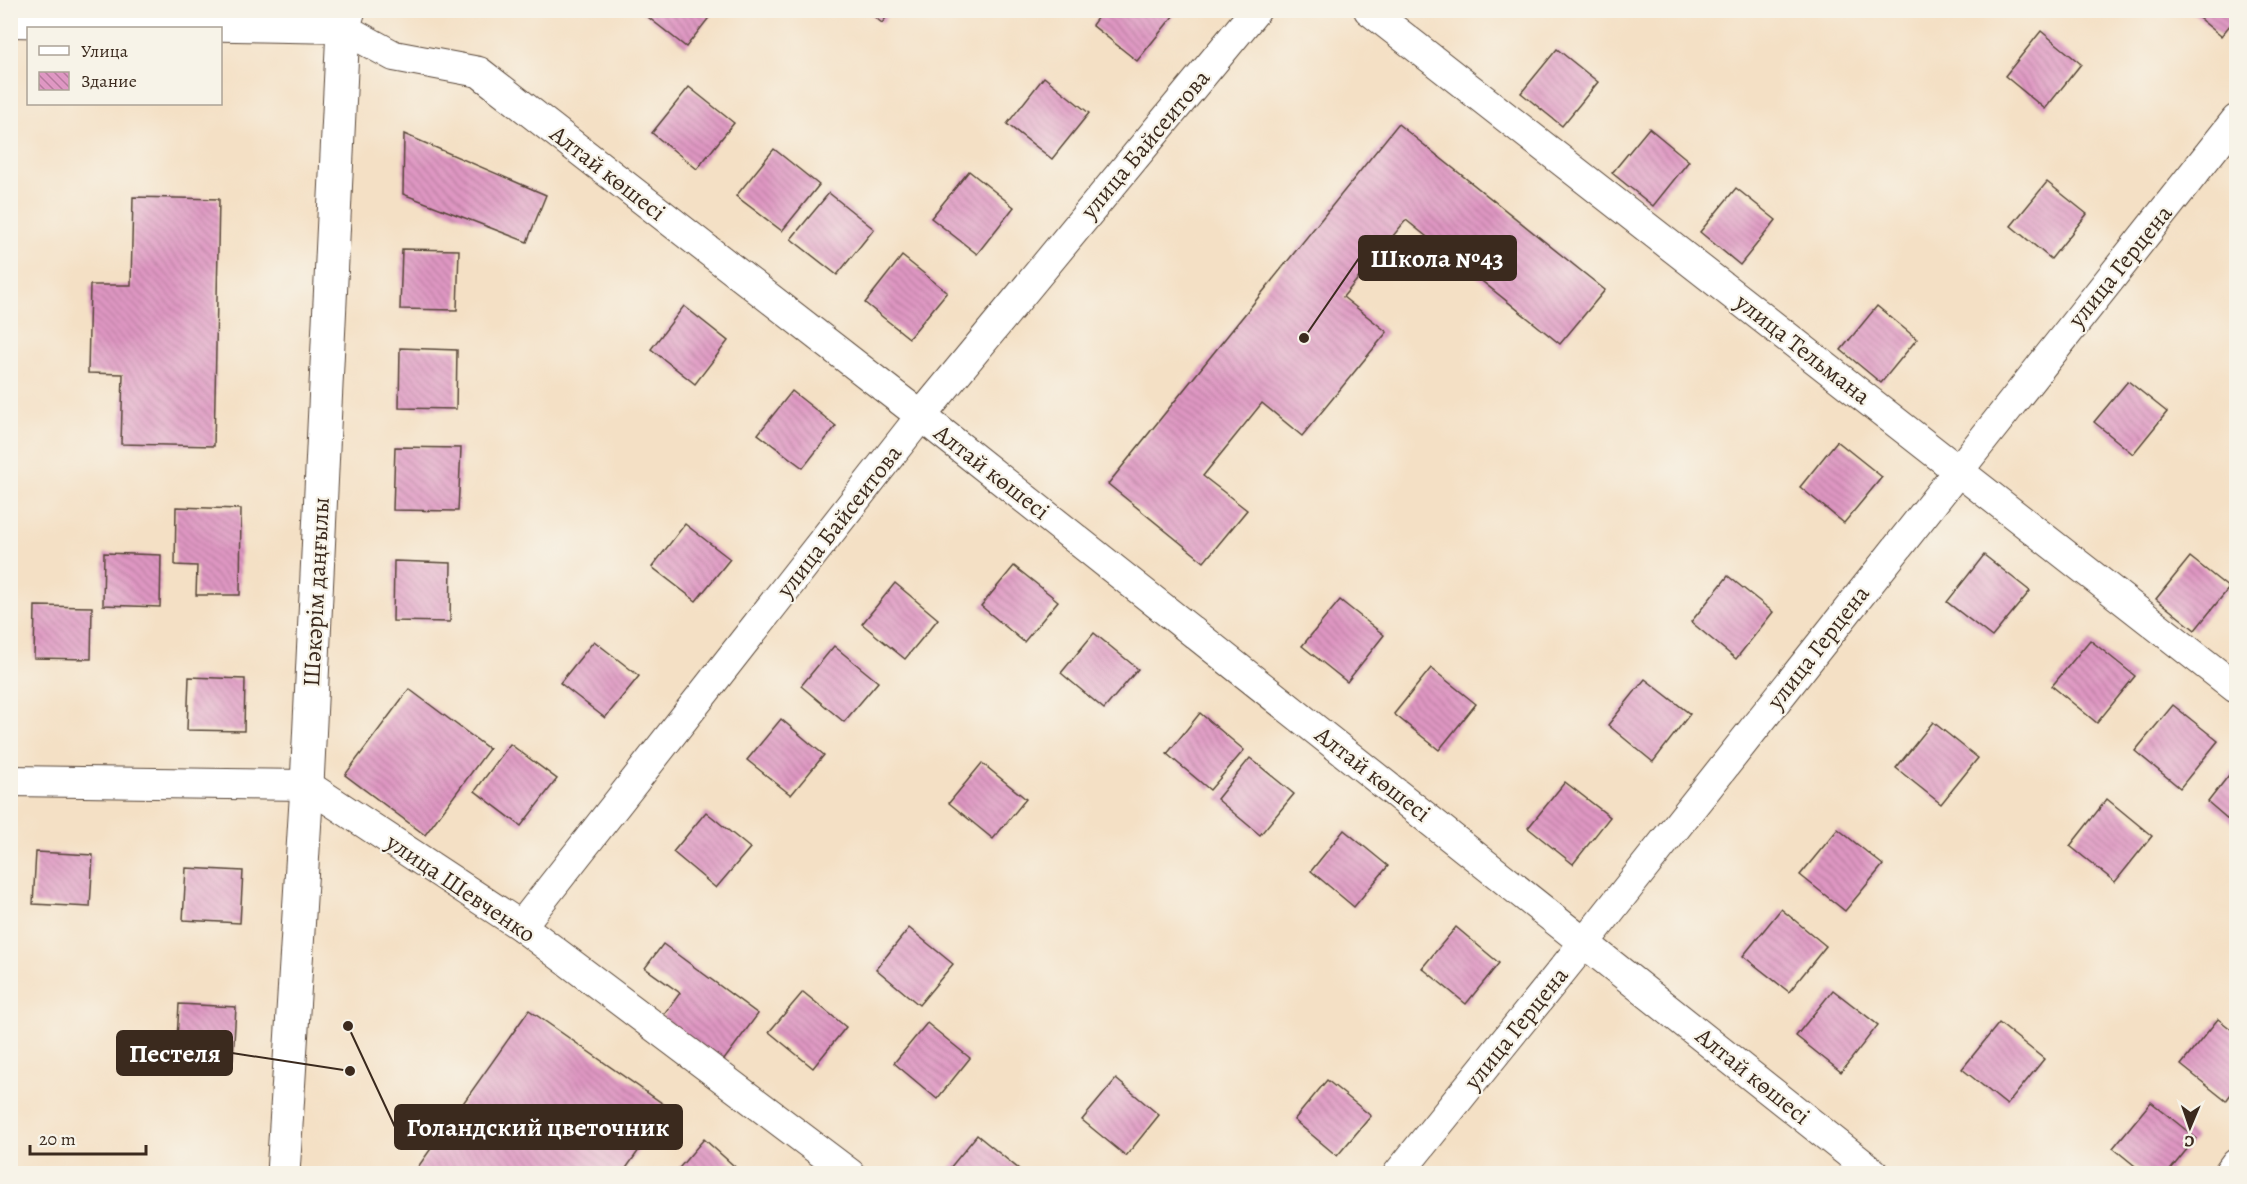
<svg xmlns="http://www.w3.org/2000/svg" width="2247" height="1184" font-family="Alegreya,serif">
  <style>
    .building { fill: url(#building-back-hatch) }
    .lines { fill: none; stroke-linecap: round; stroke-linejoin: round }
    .street-casing { stroke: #574537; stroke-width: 32 }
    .primary-casing { stroke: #574537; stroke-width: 35 }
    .street { stroke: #fff; stroke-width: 30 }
    .primary { stroke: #fff; stroke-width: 33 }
    .labels { text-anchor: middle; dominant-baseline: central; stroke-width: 4.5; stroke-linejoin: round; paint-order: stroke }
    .street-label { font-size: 24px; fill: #3b2a1e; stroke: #f7f3e8 }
    .leader { fill: none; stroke: #3b2a1e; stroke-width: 2 }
    .callout-dot { fill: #3b2a1e; stroke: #f7f3e8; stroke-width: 2 }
    .callout { fill: #3b2a1e; stroke: #3b2a1e; stroke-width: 2 }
    .callout-label { font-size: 26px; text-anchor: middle; font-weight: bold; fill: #fff }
  </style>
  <defs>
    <pattern id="building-back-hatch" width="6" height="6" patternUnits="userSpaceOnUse" patternTransform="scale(1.5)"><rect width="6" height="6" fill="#df97c3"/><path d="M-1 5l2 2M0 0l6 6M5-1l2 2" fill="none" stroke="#b67b9e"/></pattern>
  </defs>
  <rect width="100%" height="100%" fill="#f7f3e8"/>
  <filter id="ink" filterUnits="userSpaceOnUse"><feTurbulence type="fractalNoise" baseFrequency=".0167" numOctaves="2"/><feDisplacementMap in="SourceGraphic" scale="12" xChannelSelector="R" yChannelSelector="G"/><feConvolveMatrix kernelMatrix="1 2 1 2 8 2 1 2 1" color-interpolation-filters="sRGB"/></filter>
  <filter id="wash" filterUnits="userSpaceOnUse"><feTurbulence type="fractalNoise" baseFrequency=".008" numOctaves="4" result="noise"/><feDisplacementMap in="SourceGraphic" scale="24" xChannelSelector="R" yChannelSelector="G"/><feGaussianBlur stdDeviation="1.35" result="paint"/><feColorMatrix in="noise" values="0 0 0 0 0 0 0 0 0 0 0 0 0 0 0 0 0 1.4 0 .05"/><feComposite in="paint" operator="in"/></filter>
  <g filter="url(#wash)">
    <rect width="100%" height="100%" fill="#f4e0c5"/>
    <g id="blocks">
      <!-- building -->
      <g class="building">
        <polygon points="639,10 715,10 686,47"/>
        <polygon points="866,10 892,10 882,23"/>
        <polygon points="1103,10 1169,10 1174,15 1137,61 1092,25"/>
        <polygon points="2189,10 2236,10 2236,18 2221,36"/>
        <polygon points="2041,31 2081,64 2045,109 2005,76"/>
        <polygon points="1557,49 1598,82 1562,126 1521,93"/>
        <polygon points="1044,77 1089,113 1052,159 1007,124"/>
        <polygon points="689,87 734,123 697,169 652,133"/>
        <polygon points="1398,124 1605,290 1560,344 1406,220 1343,297 1387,332 1302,436 1262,403 1203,476 1247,510 1204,562 1108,484"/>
        <polygon points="1649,128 1689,161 1653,206 1612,173"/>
        <polygon points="404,134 546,195 527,242 403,194"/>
        <polygon points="774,149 819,185 782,231 736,196"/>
        <polygon points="969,171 1014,207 977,254 931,218"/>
        <polygon points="2047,182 2087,214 2051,259 2011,226"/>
        <polygon points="1736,188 1776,220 1740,265 1700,232"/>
        <polygon points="829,193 874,229 837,275 791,239"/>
        <polygon points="133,197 219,199 214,446 121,444 123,374 88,373 90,285 131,285"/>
        <polygon points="402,249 459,250 457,310 400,309"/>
        <polygon points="902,256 947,292 909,338 865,303"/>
        <polygon points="684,306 728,341 695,384 651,349"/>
        <polygon points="1877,306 1917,339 1881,383 1841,350"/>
        <polygon points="400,348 457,350 456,409 399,408"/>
        <polygon points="2128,381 2167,412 2133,454 2094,422"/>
        <polygon points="792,391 836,426 803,468 758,434"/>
        <polygon points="1837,441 1882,477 1844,523 1800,487"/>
        <polygon points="395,447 461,448 458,511 393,510"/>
        <polygon points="176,507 241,509 240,595 196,595 197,566 175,565"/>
        <polygon points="685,524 730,559 696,601 652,567"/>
        <polygon points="104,553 161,555 160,607 103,605"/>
        <polygon points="1984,555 2030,591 1992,637 1947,602"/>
        <polygon points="2190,557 2229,588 2195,630 2156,599"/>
        <polygon points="394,561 451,563 450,622 393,621"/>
        <polygon points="1014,566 1058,601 1024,642 981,606"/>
        <polygon points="1728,576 1773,612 1736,659 1691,622"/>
        <polygon points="895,583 938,619 905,659 862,624"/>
        <polygon points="1340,600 1384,635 1347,682 1302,646"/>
        <polygon points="35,606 92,607 91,659 34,658"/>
        <polygon points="1094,633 1138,669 1104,709 1061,673"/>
        <polygon points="2090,640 2135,676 2097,723 2052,686"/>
        <polygon points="594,641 639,676 605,718 560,683"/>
        <polygon points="834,646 878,682 844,722 801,686"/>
        <polygon points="1431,668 1476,704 1439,750 1394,714"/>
        <polygon points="189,677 245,679 244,731 187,730"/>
        <polygon points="1645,679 1690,714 1653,762 1608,725"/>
        <polygon points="409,689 489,749 425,835 345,775"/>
        <polygon points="2173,705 2218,741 2180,788 2135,751"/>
        <polygon points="1200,713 1244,750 1210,790 1167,754"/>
        <polygon points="781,719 824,755 791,795 747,760"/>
        <polygon points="1933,722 1978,758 1941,804 1896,768"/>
        <polygon points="510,744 557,779 521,826 475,791"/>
        <polygon points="1250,758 1294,794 1260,835 1217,799"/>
        <polygon points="982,763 1026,799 993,839 949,803"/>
        <polygon points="2236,766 2236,826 2208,802"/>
        <polygon points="1565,782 1610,817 1573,864 1528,828"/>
        <polygon points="2107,799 2152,836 2115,882 2070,846"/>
        <polygon points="706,812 750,848 716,888 673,852"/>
        <polygon points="1838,829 1883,865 1845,911 1800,875"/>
        <polygon points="1344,830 1388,866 1354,907 1311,871"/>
        <polygon points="36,852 93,855 90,907 33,904"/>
        <polygon points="186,868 243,871 240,923 183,920"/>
        <polygon points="1781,909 1826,946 1789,992 1743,956"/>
        <polygon points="1456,927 1499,963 1466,1004 1422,968"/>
        <polygon points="909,928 953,964 919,1005 876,969"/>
        <polygon points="663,944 758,1014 721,1064 661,1019 680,993 645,968"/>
        <polygon points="1833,990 1878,1025 1841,1072 1796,1036"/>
        <polygon points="803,992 846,1027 813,1068 769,1032"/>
        <polygon points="179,1004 236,1007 233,1060 176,1057"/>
        <polygon points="529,1010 669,1108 622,1174 413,1174"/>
        <polygon points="2218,1019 2236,1033 2236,1087 2226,1101 2181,1065"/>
        <polygon points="927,1023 970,1058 937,1099 894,1063"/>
        <polygon points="1999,1023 2044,1059 2007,1105 1962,1069"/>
        <polygon points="1116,1079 1159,1115 1126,1156 1082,1120"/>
        <polygon points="1327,1080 1371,1116 1337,1156 1294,1120"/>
        <polygon points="2151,1102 2196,1138 2167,1174 2145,1174 2113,1148"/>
        <polygon points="977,1135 1020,1170 1017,1174 945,1174"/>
        <polygon points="704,1139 743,1174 674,1174"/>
      </g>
    </g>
  </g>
  <g filter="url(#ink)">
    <use href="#blocks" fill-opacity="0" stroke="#574537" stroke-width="1.5"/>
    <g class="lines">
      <defs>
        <g id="street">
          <polyline points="1369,10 2236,688"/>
          <polyline points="10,22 343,28 394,56 479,72 921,416 1875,1174"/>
          <polyline points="10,781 307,785 521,926 850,1174"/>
          <polyline points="521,926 921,416 1256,10"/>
          <polyline points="1398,1174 1585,942 2236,120"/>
          <polyline points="2228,1174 2236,1163"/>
        </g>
        <polyline id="primary" points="283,1174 307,785 343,28 349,10"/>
      </defs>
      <!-- street casing -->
      <use href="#street" class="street-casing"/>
      <!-- primary casing -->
      <use href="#primary" class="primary-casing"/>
      <!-- street -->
      <use href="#street" class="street"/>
      <!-- primary -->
      <use href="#primary" class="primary"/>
    </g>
  </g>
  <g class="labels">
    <!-- street labels -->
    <g class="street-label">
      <text transform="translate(1145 144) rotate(-50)">улица Байсеитова</text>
      <text transform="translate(608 173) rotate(38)">Алтай көшесі</text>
      <text transform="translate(2120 266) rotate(-51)">улица Герцена</text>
      <text transform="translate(1803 349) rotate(38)">улица Тельмана</text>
      <text transform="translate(992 472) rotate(38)">Алтай көшесі</text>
      <text transform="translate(839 521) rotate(-52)">улица Байсеитова</text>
      <text transform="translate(316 592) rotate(-87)">Шәкәрім даңғылы</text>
      <text transform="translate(1818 647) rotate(-52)">улица Герцена</text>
      <text transform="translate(1373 774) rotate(38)">Алтай көшесі</text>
      <text transform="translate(461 888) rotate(34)">улица Шевченко</text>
      <text transform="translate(1516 1028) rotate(-51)">улица Герцена</text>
      <text transform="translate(1753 1076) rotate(39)">Алтай көшесі</text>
    </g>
  </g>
  <!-- callouts -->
  <path class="leader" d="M1304 338L1359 258M350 1071L232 1053M348 1026L395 1127"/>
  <g class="callout-dot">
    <circle cx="1304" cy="338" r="6"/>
    <circle cx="350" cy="1071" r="6"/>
    <circle cx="348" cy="1026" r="6"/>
  </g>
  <g class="callout">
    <rect x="1359" y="236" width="157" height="44" rx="6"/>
    <rect x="117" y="1031" width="115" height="44" rx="6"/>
    <rect x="395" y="1105" width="287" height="44" rx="6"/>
  </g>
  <g class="callout-label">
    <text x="1437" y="267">Школа №43</text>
    <text x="175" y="1062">Пестеля</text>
    <text x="538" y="1136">Голандский цветочник</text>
  </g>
  <!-- margin -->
  <rect width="2247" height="1184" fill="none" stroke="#f7f3e8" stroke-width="36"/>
  <!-- legend -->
  <rect x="27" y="27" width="195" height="78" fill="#f7f3e8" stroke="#aca397" stroke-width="1.5"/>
  <rect x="39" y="46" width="30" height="9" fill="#ffffff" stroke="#aca397" stroke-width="1.5"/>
  <text x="81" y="57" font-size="18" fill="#3b2a1e">Улица</text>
  <rect x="39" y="72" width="30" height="18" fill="url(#building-back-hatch)" stroke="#aca397" stroke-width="1.5"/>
  <text x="81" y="87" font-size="18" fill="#3b2a1e">Здание</text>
  <!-- north arrow -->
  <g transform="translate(2190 1127) rotate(182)" stroke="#f7f3e8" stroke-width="4.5" paint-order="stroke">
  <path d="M0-4.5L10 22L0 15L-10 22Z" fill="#3b2a1e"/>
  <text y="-9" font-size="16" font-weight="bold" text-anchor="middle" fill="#3b2a1e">С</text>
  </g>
  <!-- scale -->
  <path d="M30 1145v9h116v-9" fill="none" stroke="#3b2a1e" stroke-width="3"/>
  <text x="39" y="1145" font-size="18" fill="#3b2a1e" stroke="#f7f3e8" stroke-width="4.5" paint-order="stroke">20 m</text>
</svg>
